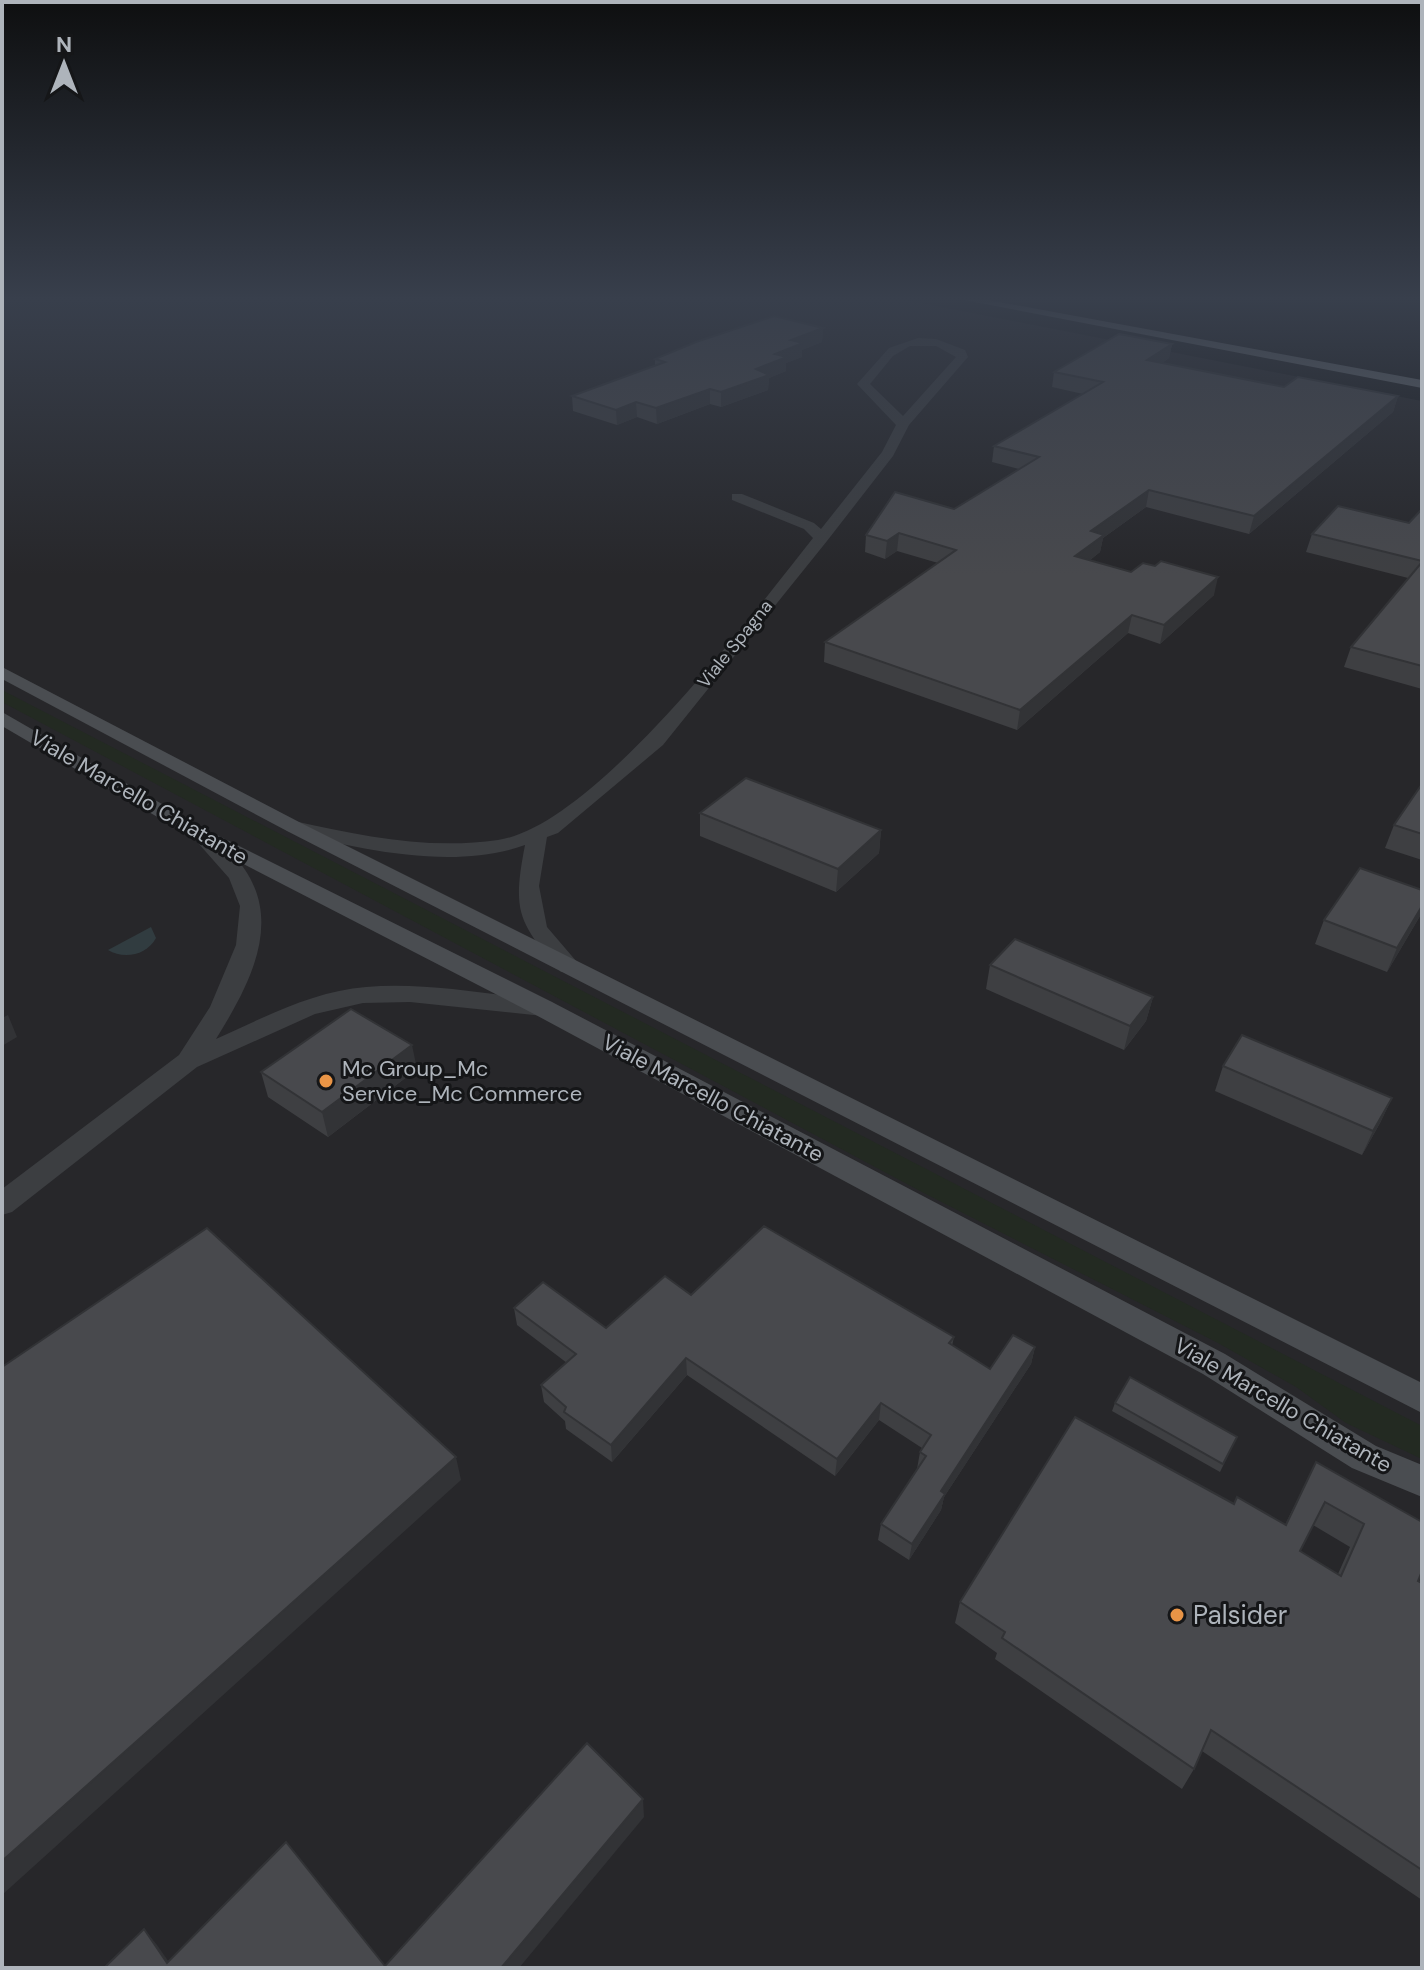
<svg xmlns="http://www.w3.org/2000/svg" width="1424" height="1970" font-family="'DM Sans',sans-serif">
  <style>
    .built { fill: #27272a }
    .green { fill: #232a22 }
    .water { fill: #313c40 }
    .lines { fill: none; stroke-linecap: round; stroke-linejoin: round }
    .street { fill: #3c3e41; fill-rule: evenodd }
    .secondary { fill: #4a4d51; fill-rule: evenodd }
    .highway { fill: #686d72; fill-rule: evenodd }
    .wall { fill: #3e3f42; fill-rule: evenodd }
    .shaded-wall { fill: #323336 }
    .building { fill: #48494d; stroke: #323336; stroke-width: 2; fill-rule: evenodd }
    .poi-dot { fill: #e99446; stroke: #151618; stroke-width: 3 }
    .labels { text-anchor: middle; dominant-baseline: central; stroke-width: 6; stroke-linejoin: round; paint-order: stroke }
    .far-street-label { font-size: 18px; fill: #aeb4bb; stroke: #151618 }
    .street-label { font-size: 22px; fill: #aeb4bb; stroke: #151618 }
    .poi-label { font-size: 22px; fill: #aeb4bb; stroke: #151618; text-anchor: start }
    .near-poi-label { font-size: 26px; fill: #aeb4bb; stroke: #151618; text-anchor: start }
  </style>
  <rect width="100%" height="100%" fill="#1a1b1d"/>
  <!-- built -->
  <polygon class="built" points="2,299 901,299 1422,401 1422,1968 2,1968"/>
  <!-- green -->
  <polygon class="green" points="2,690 1422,1426 1422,1459 1346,1423 1296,1387 1218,1343 922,1192 2,702"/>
  <!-- water -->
  <path class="water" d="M151 927 156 938C147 955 124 960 108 950Z"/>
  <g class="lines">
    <!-- street -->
    <g class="street">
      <path d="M918 338 936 339 965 350 968 357 909 425 893 456 827 541 663 745 558 833 547 837 539 886 547 927 577 962 581 967 577 972H561C518 922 512 912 525 845 453 871 358 849 287 831L284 827 287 823 294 821C361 836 429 850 498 840 594 826 752 615 813 538L804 529 732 500V494H742L814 523 821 529 882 452 896 425 857 384 889 348ZM910 346H936L956 357 903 416 870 384 893 356Z"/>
      <path d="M202 829C215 832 226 846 235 857 287 915 252 981 216 1039 263 1018 313 991 366 987 424 982 485 994 543 1000L552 1002 555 1008 552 1014 543 1016 410 1002 363 1003 315 1014 197 1067 12 1212 2 1215V1189L179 1055 210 1007 236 945 240 906 229 878 191 835Z"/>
    </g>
    <!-- secondary -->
    <g class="secondary">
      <polygon points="2,667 301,823 1422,1383 1422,1413 287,831 2,679"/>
      <polygon points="2,712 209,831 552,1002 1225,1354 1376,1446 1422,1465 1422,1497 1352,1468 1203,1374 534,1014 195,839 2,726"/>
    </g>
    <!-- highway -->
    <polygon class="highway" points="959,299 983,299 1422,380 1422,388"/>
  </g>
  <!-- wall -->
  <g class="wall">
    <polygon points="823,328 822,342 802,350 802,357 786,363 786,371 769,378 768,390 721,407 710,404 657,424 637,417 617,425 573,411 572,396 655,366 655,359"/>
    <polygon points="1172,344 1169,358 1162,363 1284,387 1398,396 1393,412 1249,534 1146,507 1103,538 1100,552 1090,560 1214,595 1160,644 1128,633 1017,730 824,662 825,642 938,563 897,551 885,559 865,552 866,535 954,509 1019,469 992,462 994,446 1083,394 1052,387 1054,372"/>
    <polygon points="1422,509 1422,689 1344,667 1351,647 1408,578 1306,552 1312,534 1409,523"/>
    <polygon points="1422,784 1422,860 1385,848 1394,825"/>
    <polygon points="700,813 881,830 879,853 836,892 700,836"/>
    <polygon points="1420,916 1387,972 1315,944 1324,920"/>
    <polygon points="990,965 1153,997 1146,1021 1124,1050 986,989"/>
    <polygon points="1223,1066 1392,1098 1380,1123 1362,1155 1215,1091"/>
    <polygon points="417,1069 328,1137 268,1097 261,1072"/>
    <polygon points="691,1295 954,1337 952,1346 990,1369 1035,1347 1031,1364 944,1497 941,1510 909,1560 878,1540 881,1524 917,1469 920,1452 922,1448 879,1420 835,1476 687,1375 612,1462 566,1429 565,1421 544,1402 541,1385 567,1363 517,1325 514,1308 606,1328"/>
    <polygon points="1115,1403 1237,1437 1220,1472 1112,1411"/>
    <path d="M1316 1462 1418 1581 1422 1583V1900L1202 1751 1194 1769 1182 1789 995 1659 997 1653 955 1623 960 1602 1234 1504 1285 1525ZM1313 1525 1350 1547 1338 1574 1300 1551Z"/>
  </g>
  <!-- shaded-wall -->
  <g class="shaded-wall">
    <polygon points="823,328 822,342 802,350 802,357 786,363 786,371 769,378 768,390 721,407 721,392 775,354 791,340"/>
    <polygon points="1172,344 1169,358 1144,375 1147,360"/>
    <polygon points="710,389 710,404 657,424 656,408"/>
    <polygon points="1398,396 1393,412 1249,534 1254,516"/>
    <polygon points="636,402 637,417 617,425 616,410"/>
    <polygon points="1149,490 1146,507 1103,538 1100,552 1072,574 1075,556 1091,531"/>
    <polygon points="899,533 897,551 885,559 887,541"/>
    <polygon points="1218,577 1214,595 1160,644 1164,625"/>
    <polygon points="1132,615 1128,633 1017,730 1020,710"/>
    <polygon points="881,830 879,853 836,892 838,869"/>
    <polygon points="1422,906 1420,916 1387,972 1397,948"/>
    <polygon points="1153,997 1146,1021 1124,1050 1130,1026"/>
    <polygon points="8,1015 17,1037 2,1046 2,1018"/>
    <polygon points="412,1045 417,1069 328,1137 322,1112"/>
    <polygon points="1392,1098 1380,1123 1362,1155 1373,1131"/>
    <polygon points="1035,1347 1031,1364 944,1497 941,1510 909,1560 912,1544 941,1491"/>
    <polygon points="686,1358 687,1375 612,1462 611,1445"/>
    <polygon points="881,1403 879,1420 835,1476 837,1459"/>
    <polygon points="456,1457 461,1480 2,1895 2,1861"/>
    <polygon points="643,1799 644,1817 519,1968 501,1968"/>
    <polygon points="144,1929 157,1945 173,1968 167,1963"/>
  </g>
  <!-- building -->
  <g class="building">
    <polygon points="774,316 823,328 791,340 803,343 775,354 787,357 756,369 769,375 721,392 710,389 656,408 636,402 616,410 572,396 665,362 655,359 696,342"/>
    <polygon points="1119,334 1172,344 1147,360 1284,387 1298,377 1398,396 1254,516 1149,490 1091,531 1104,535 1075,556 1131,572 1143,563 1155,566 1161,561 1218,577 1164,625 1132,615 1020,710 825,642 956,550 899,533 887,541 866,535 895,492 954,509 1039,457 994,446 1103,382 1054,372"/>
    <polygon points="1338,506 1409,523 1422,509 1422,561 1312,534"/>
    <polygon points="1422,562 1422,666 1351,647"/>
    <polygon points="746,778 881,830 838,869 700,813"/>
    <polygon points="1422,784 1422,834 1394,825"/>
    <polygon points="1360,868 1422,890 1422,906 1397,948 1324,920"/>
    <polygon points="1015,939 1153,997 1130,1026 990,965"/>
    <polygon points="351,1009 412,1045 322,1112 261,1072"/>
    <polygon points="1242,1035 1392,1098 1373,1131 1223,1066"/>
    <polygon points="764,1226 954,1337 949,1343 990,1369 1013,1335 1035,1347 941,1491 945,1494 912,1544 881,1524 926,1456 920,1452 931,1435 881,1403 837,1459 686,1358 611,1445 564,1412 566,1407 541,1385 576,1354 514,1308 543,1282 606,1328 665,1276 691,1295"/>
    <polygon points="207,1228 456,1457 2,1861 2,1367"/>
    <polygon points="1130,1377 1237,1437 1223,1464 1115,1403"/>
    <path d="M1075 1417 1234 1504 1237 1497 1286 1525 1316 1462 1422 1522V1571L1418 1581 1422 1583V1870L1211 1730 1194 1769 1002 1638 1005 1632 960 1602ZM1325 1502 1364 1524 1341 1576 1300 1551Z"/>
    <polygon points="587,1743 643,1799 501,1968 104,1968 144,1929 167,1963 286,1842 385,1966"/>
  </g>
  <!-- sky -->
  <linearGradient id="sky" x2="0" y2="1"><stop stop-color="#0e0f10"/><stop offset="0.52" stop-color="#383f4c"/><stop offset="1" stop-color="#383f4c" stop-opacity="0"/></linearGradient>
  <rect width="1424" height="575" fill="url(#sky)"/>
  <!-- markers -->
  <g class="poi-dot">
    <circle cx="326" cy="1081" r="8"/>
    <circle cx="1177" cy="1615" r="8"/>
  </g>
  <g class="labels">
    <!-- far-street labels -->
    <g class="far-street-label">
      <text transform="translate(735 644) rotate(-51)">Viale Spagna</text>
    </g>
    <!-- street labels -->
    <g class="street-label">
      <text transform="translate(139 797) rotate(30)">Viale Marcello Chiatante</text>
      <text transform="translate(713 1098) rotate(28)">Viale Marcello Chiatante</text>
      <text transform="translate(1283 1405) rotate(30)">Viale Marcello Chiatante</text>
    </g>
    <!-- poi labels -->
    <g class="poi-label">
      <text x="342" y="1068">Mc Group_Mc<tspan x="342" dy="25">Service_Mc Commerce</tspan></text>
    </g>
    <!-- near-poi labels -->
    <g class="near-poi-label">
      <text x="1193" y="1615">Palsider</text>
    </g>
  </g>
  <!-- border -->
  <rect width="1424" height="1970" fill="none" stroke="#aeb4bb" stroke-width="8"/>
  <!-- north arrow -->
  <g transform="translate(64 64)" stroke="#151618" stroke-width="6" paint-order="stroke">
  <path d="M0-6L14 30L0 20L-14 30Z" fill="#aeb4bb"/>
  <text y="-12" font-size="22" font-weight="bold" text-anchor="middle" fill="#aeb4bb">N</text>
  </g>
</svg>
